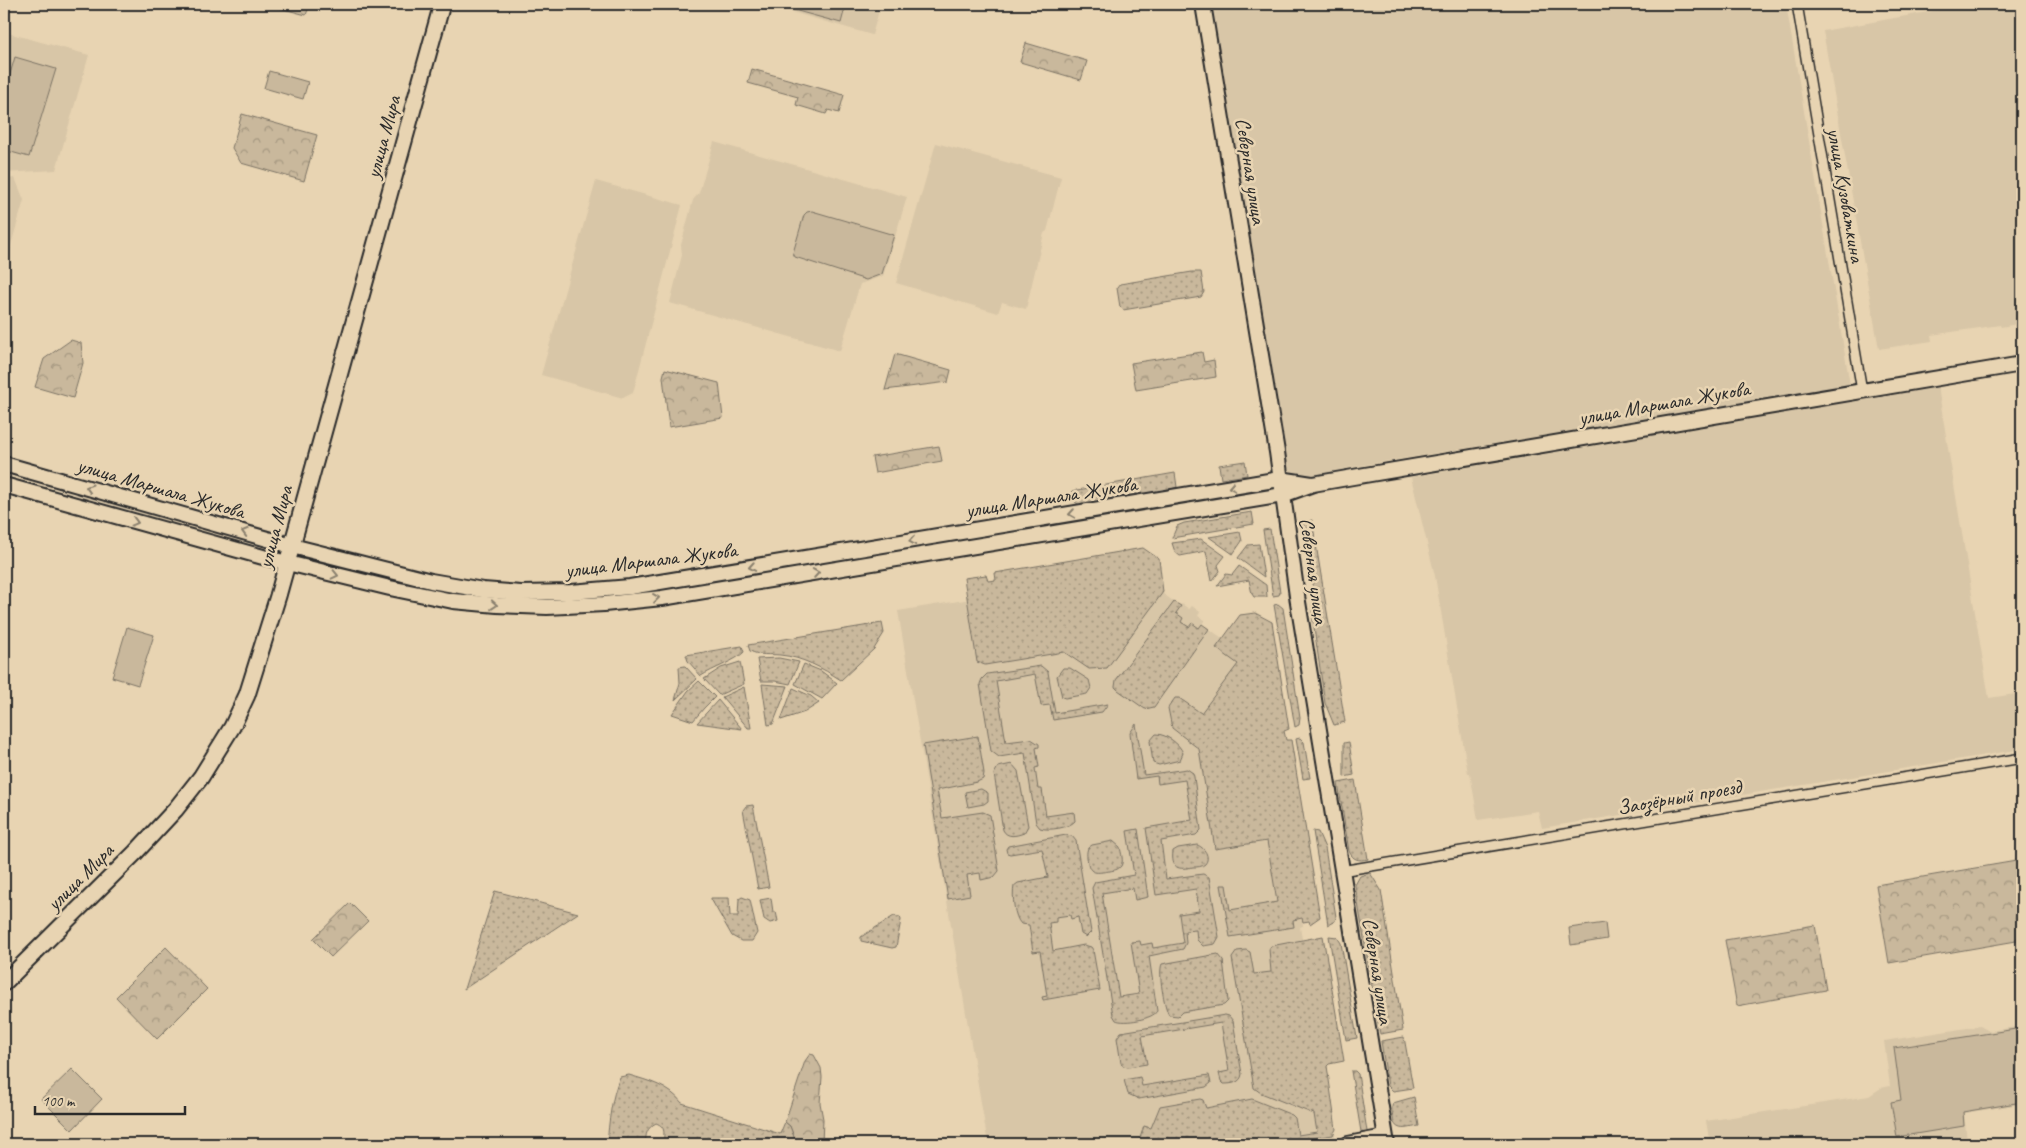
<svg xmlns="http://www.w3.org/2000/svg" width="2026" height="1148" font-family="Caveat,sans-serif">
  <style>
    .built { fill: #d8c6a7 }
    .grass { fill: url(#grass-dots); stroke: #7a7264 }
    .forest { fill: url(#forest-crowns); stroke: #7a7264 }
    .pitch { fill: #c9b89c; stroke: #7a7264 }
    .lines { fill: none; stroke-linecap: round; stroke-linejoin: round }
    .street-casing { stroke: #2b2b2b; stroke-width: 12 }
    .secondary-casing { stroke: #2b2b2b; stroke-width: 18 }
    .primary-casing { stroke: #2b2b2b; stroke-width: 19 }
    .street { stroke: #e8d4b2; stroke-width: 9 }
    .secondary { stroke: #e8d4b2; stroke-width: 14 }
    .primary { stroke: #e8d4b2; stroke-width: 15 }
    .oneway { stroke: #8a806e }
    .labels { text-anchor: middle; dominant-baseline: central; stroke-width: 5; stroke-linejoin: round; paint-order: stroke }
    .street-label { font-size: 21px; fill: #2b2b2b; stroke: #e8d4b2 }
  </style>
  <defs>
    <pattern id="grass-dots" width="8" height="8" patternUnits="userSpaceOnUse" patternTransform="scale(1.25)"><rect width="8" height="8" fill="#c9b89c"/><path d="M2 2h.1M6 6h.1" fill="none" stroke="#a3967f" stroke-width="1.8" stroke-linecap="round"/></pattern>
    <pattern id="forest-crowns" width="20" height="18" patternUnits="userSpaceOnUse" patternTransform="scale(1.25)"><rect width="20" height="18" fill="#c9b89c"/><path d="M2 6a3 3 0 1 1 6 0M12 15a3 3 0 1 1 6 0" fill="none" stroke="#a3967f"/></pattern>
  </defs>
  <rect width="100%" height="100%" fill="#e8d4b2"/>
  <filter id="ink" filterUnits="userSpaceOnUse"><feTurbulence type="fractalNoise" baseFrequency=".02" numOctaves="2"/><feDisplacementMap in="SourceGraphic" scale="10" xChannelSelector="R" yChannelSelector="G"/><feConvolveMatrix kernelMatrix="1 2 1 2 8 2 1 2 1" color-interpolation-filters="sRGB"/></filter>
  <g filter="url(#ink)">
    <!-- built -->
    <g class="built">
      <polygon points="764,4 881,4 872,35"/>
      <polygon points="1212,4 1786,4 1850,385 1353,467 1315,476 1305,478 1294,475 1288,467"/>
      <polygon points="1972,4 2013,4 2022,35 2022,323 2001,327 2000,325 1931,335 1932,341 1879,349 1823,31"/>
      <polygon points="4,32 89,55 56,170 4,173"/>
      <polygon points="714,142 907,197 883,276 860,284 840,351 670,303 682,255 681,245 693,200 699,193"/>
      <polygon points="936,143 1061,177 1047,231 1044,233 1026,309 1002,302 998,313 896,283"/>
      <polygon points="15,178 24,200 4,269 4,179"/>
      <polygon points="596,181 682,205 633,393 623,398 541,375"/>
      <polygon points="1938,387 1989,698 2022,693 2022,749 1542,828 1538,811 1478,820 1470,773 1468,773 1435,576 1411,477"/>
      <polygon points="1160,568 1162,593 1180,606 1182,604 1189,609 1192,606 1200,612 1198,616 1205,620 1202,624 1231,644 1253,641 1298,919 1302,919 1303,926 1300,927 1335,1136 1283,1144 988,1144 898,611"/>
      <polygon points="1980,1026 1989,1031 2022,1026 2022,1104 1964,1113 1967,1141 1946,1144 1710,1144 1706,1121 1869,1096 1881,1088 1890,1086 1884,1041"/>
    </g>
    <!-- grass -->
    <g class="grass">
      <polygon points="1192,272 1201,272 1204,292 1201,297 1123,310 1120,307 1117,288 1120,284"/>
      <polygon points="1245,461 1247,475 1221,479 1219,465"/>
      <polygon points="1175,473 1177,487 1156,494 1081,506 1075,502 1072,491"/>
      <polygon points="1178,503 1178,506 835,563 834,560"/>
      <polygon points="1252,512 1254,524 1172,538 1177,526 1184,523"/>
      <polygon points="1312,520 1345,722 1334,725 1325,703 1312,614 1313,590 1303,522"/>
      <polygon points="1270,529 1280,592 1279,595 1273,596 1263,530"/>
      <polygon points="1240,532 1242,541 1233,554 1209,537"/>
      <polygon points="1201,539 1225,556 1218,565 1220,571 1212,581 1206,551 1180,556 1175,552 1172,543"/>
      <polygon points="1259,544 1264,577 1238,558 1248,545"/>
      <polygon points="1143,548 1159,559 1163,592 1107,668 1089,669 1064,652 985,665 977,662 964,578 986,575 988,581 996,580 995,573"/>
      <polygon points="1239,566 1266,585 1267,597 1254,597 1252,594 1249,580 1217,586 1226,574 1232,575"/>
      <polygon points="1174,602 1181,606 1176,613 1183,618 1181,622 1189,627 1192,623 1199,628 1202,624 1209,629 1154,707 1145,709 1118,690 1115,687 1116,680"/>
      <polygon points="1278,604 1283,608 1300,718 1299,725 1295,727 1274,605"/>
      <polygon points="1255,613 1272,622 1289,729 1284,731 1286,740 1291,740 1320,917 1310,924 1309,921 1303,922 1302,918 1293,920 1294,927 1230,937 1221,885 1226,885 1230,910 1277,902 1267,841 1215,849 1199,749 1172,728 1168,708 1175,698 1179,698 1201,713 1238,664 1216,648 1240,615"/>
      <path d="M882 623 884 633 874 649 841 680C822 668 802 657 780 655 769 654 760 656 750 651L748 645Z"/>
      <path d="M742 646 744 652C737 660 712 669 701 676L688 661 686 655Z"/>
      <polygon points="779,658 799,662 790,684 775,681 761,681 757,659"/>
      <polygon points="740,662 744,684 719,695 704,679 721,668"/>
      <polygon points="804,664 821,671 837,683 822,699 795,684"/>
      <polygon points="685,666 697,679 675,700 680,683 679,667"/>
      <path d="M1041 666 1048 672 1055 713 1108 704 1102 712 1053 720 1050 705 1041 706 1035 674 996 681 1006 742 1031 739 1039 744V747L1036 748 1039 767 1035 768 1038 789H1042L1046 816 1074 812 1075 821C1069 828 1049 831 1040 828L1036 823 1025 753 999 757 991 751 980 684 982 679 987 674Z"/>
      <polygon points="1063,668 1070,668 1089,680 1091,688 1087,694 1065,698 1062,697 1057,676"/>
      <polygon points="699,681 715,697 704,708 693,721 672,714 688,691"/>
      <polygon points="762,684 788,686 773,724 768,725"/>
      <polygon points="744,687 751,728 748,728 722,697"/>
      <polygon points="793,688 811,696 819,703 805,712 781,720"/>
      <polygon points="718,700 742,729 697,723"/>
      <path d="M1136 724 1144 775 1187 769 1193 773 1194 777 1201 830 1196 835 1161 841 1166 879 1203 874 1209 877 1219 937 1215 944 1203 946 1197 940 1196 930 1185 931 1186 943 1183 949 1149 956 1157 1011C1153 1019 1124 1024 1116 1020L1113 1015 1092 888 1095 882 1134 875 1127 831 1138 829 1148 897 1135 900 1133 888 1102 893 1119 997 1139 994 1131 942 1140 941 1141 945 1152 943 1153 948 1183 943 1179 914 1199 911 1196 889 1156 895 1146 828 1192 820 1185 780 1158 784 1157 776 1136 779 1130 733Z"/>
      <path d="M1156 734C1166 734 1180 744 1183 753L1180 760 1159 765 1153 763 1150 741Z"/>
      <polygon points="978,736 984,773 983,779 977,782 937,790 942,818 983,812 990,815 999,871 994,877 981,880 980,873 967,875 970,895 948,899 923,745"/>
      <polygon points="1300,738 1304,742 1310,778 1303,779 1296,739"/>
      <polygon points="1349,742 1354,775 1344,777 1344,743"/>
      <path d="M1012 764 1018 771 1028 826 1024 833C1016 836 1007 838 1003 830L994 774 998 767Z"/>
      <path d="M1355 780 1368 859C1358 861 1353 860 1349 851L1338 783Z"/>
      <polygon points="981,789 988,793 988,801 984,804 968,807 965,792"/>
      <polygon points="753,805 769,887 758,889 743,810 746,806"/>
      <polygon points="1313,831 1318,832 1325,848 1336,917 1335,921 1328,925"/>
      <path d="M1066 835 1072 836 1076 841 1091 932 1086 937 1081 934 1078 917 1071 919 1070 915 1056 917V922L1049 923 1053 951 1084 945 1091 947 1093 950 1100 990 1043 1000 1042 997 1047 996 1040 951 1033 952 1029 925 1021 924C1014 917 1012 896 1014 886L1018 883 1048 877 1042 849 1010 854 1007 853 1006 849 1008 846Z"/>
      <path d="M1113 841 1120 847C1121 853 1124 861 1121 866 1118 870 1114 870 1110 871 1100 872 1090 876 1088 863 1087 858 1086 853 1088 848L1092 845Z"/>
      <path d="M1197 845C1204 847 1211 857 1205 864 1202 867 1197 867 1193 867 1178 870 1171 869 1173 851L1178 848Z"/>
      <polygon points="1370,873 1381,890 1403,1030 1380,1034 1355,885 1360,876"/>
      <polygon points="495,891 578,913 464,989"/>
      <polygon points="742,897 750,900 757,933 752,941 741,941 732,936 711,899 711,898 729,898 730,916 738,916 739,899"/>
      <polygon points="771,898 773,912 776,912 778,921 770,923 764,919 760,900"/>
      <polygon points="894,916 900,917 901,920 896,947 892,948 861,941 861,937 864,935"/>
      <polygon points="1323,936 1344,1061 1329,1064 1327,1066 1336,1129 1333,1135 1278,1144 1138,1144 1144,1126 1151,1128 1160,1106 1200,1099 1203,1100 1206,1108 1252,1099 1292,1115 1295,1118 1298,1135 1317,1132 1314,1114 1261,1093 1254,1088 1232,958 1237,951 1246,950 1250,952 1254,974 1271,972 1269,949 1271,946"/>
      <polygon points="1329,936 1337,937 1341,943 1357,1038 1346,1040"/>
      <path d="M1218 954 1223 960 1228 1001 1224 1005 1182 1012 1178 1016 1169 1015C1164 1007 1158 972 1162 964Z"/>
      <path d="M1225 1015 1229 1016 1233 1021 1242 1074C1241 1083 1232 1084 1224 1084L1221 1081 1219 1073 1229 1071 1221 1023 1142 1036 1147 1064 1128 1067 1123 1066 1121 1063 1117 1038 1121 1032Z"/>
      <polygon points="1404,1037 1413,1088 1393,1091 1388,1086 1381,1041"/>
      <polygon points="1351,1071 1355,1071 1358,1074 1369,1144 1363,1144"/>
      <path d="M629 1075C649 1081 669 1086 682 1103L780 1134 785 1122 790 1126 797 1144H664C663 1134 667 1127 656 1123 647 1128 645 1134 646 1144H607C609 1122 611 1098 620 1077Z"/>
      <polygon points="1209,1075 1211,1083 1206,1087 1139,1099 1128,1094 1124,1080 1140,1077 1142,1086"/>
      <path d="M1414 1097 1419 1126C1407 1128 1395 1133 1393 1118 1392 1113 1391 1108 1393 1103Z"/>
    </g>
    <!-- forest -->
    <g class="forest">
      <polygon points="1026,43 1087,61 1081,80 1020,62"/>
      <polygon points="752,69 844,95 839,113 828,110 826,114 796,105 798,97 748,83"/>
      <polygon points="242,114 317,135 304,181 241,163 232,148"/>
      <polygon points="71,340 81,343 83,363 73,398 35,387 44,359"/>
      <polygon points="1202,352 1204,362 1214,360 1216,377 1136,390 1131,363"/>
      <polygon points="895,354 951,370 948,382 885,390"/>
      <polygon points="665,369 719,383 723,418 669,427 663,377"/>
      <polygon points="939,446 942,461 875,473 872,457"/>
      <polygon points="2022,860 2022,940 1889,963 1876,885"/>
      <polygon points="350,903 368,921 331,957 313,939"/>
      <polygon points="1815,925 1826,990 1737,1006 1725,940"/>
      <polygon points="166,947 207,989 157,1039 116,997"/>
      <polygon points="810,1054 814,1055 821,1068 822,1077 820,1103 823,1119 822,1144 797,1144 790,1126 785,1122 805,1061"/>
    </g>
    <!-- pitch -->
    <g class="pitch">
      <polygon points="265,4 310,4 306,15"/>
      <polygon points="772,4 846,4 841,23"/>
      <polygon points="15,57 56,69 29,157 4,150 4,94"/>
      <polygon points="269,71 308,82 303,99 264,88"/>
      <polygon points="812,211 894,235 882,274 866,280 795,257 793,253 804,215 807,212"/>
      <polygon points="127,627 154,635 138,685 112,677"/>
      <polygon points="1605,923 1607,939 1571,945 1569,928"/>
      <polygon points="2022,1028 2022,1102 1963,1112 1964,1126 1897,1137 1891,1102 1901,1100 1894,1048"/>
      <polygon points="72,1069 102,1099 72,1130 41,1099"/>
    </g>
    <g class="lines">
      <defs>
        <g id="street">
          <polyline points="1797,4 1862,391"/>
          <polyline points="1341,871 2022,758"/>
        </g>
        <g id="secondary">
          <polyline points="1203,4 1277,452 1297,596 1387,1144"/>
          <polyline points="4,464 292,546 431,581 483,590 521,593 571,592 630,587 1280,479 1312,484"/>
          <polyline points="4,485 263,557 390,588 453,601 497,605 547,607 604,604 662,598 1283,495 1313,484 1353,477 2022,364"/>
          <polyline points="1348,1144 1385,1137"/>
        </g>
        <polyline id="primary" points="4,983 135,853 175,810 201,777 232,727 247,695 278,596 442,4"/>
      </defs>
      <!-- street casing -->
      <use href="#street" class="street-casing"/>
      <!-- secondary casing -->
      <use href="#secondary" class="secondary-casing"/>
      <!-- primary casing -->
      <use href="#primary" class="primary-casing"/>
      <!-- street -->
      <use href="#street" class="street"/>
      <!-- secondary -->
      <use href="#secondary" class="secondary"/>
      <!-- primary -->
      <use href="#primary" class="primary"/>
    </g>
    <!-- one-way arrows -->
    <defs><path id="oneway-chevron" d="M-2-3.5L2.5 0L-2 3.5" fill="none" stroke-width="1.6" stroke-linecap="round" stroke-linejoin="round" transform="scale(1.25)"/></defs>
    <g class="oneway">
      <use href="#oneway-chevron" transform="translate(1232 487) rotate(170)"/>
      <use href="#oneway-chevron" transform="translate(89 488) rotate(-164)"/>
      <use href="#oneway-chevron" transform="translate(1072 514) rotate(171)"/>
      <use href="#oneway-chevron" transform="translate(135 522) rotate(15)"/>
      <use href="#oneway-chevron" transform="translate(245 532) rotate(-164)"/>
      <use href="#oneway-chevron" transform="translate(912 541) rotate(171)"/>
      <use href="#oneway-chevron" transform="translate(752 567) rotate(170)"/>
      <use href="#oneway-chevron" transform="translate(816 573) rotate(-9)"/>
      <use href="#oneway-chevron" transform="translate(335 575) rotate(13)"/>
      <use href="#oneway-chevron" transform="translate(656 598) rotate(-7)"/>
      <use href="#oneway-chevron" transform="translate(494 605) rotate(5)"/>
    </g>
  </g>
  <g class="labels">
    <!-- street labels -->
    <g class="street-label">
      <text transform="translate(383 137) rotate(-75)">улица Мира</text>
      <text transform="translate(1251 171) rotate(81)">Северная улица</text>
      <text transform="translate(1846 195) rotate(80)">улица Кузоваткина</text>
      <text transform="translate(1664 403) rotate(-10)">улица Маршала Жукова</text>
      <text transform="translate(161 488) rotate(16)">улица Маршала Жукова</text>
      <text transform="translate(1051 497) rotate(-9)">улица Маршала Жукова</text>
      <text transform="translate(275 527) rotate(-75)">улица Мира</text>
      <text transform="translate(651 560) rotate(-7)">улица Маршала Жукова</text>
      <text transform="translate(1314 571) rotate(82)">Северная улица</text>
      <text transform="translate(1679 797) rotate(-10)">Заозёрный проезд</text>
      <text transform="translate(80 877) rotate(-45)">улица Мира</text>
      <text transform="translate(1378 971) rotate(81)">Северная улица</text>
    </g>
  </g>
  <!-- margin -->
  <rect width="2026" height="1148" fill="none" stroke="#e8d4b2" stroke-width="20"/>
  <rect x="10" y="10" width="2006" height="1128" fill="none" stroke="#2b2b2b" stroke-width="2" filter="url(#ink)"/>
  <!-- scale -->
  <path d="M35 1106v8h150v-8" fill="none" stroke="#2b2b2b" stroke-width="2.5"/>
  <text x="42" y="1106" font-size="15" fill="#2b2b2b" stroke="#e8d4b2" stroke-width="4" paint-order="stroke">100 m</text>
</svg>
